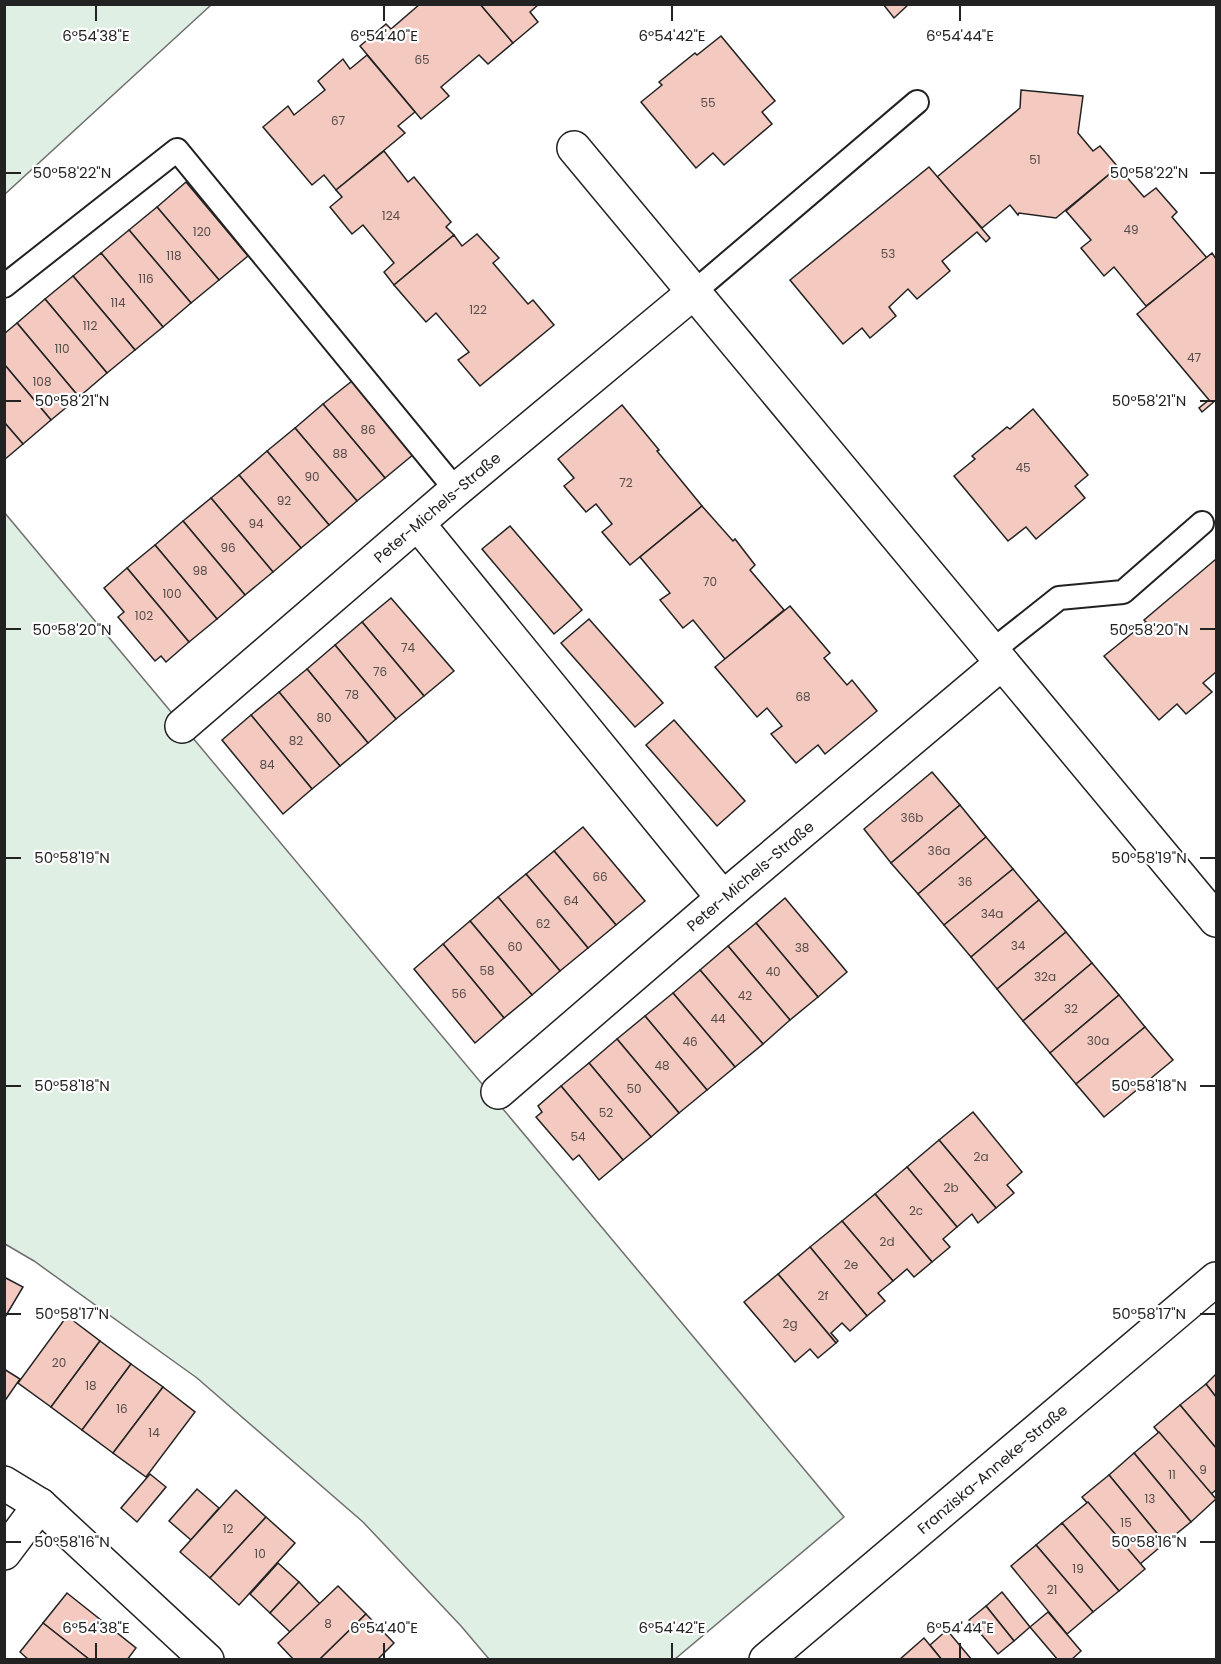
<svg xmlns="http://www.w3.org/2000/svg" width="1221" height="1664" font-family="Poppins,sans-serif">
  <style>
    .green { fill: #e0efe3; stroke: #6f6f6f; stroke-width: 1.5 }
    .building { fill: #f3c9c0; stroke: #222; stroke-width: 1.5 }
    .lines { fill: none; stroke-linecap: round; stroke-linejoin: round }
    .lane-casing { stroke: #222; stroke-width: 26 }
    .street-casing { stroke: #222; stroke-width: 36 }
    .lane { stroke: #fff; stroke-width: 22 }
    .street { stroke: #fff; stroke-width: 33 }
    .ticks { fill: none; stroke: #222; stroke-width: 2 }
    .labels { text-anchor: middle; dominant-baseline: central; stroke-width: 4.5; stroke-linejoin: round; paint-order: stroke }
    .number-label { font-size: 12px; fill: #564c4a }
    .street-label { font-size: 15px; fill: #222; stroke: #fff }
    .ticks-label { font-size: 15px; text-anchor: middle; fill: #222; stroke: #fff; stroke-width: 4.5; stroke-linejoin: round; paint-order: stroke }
  </style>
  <rect width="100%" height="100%" fill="#fff"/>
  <!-- green -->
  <g class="green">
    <polygon points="5,4 211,4 211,5 5,194"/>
    <polygon points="4,512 844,1517 675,1659 489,1659 461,1626 363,1522 197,1378 34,1261 5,1244"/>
  </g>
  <!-- building -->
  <g class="building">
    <polygon points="420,4 480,4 513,43 488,64 479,55 441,87 449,96 421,119 360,46 386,24 391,29"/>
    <polygon points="480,4 539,4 530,12 538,22 513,43"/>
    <polygon points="883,4 909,4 894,18"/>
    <polygon points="721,36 775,101 762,112 772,124 724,165 713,153 696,168 641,102 662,85 659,82 695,53 697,55"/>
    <polygon points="367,55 415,112 398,126 405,133 336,190 324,175 312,185 263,127 288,106 294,115 325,90 318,81 343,59 350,69"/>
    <polygon points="1021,90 1083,96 1078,133 1093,151 1100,146 1118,167 1056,218 1019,213 1018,215 1010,205 982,228 937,177 1020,108"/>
    <polygon points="384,151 408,182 414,177 451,222 446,227 454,235 394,285 384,272 394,263 363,225 352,234 330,207 342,197 336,190"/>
    <polygon points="929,167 990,238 986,242 977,232 942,261 950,271 917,299 908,289 889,307 896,316 870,338 862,328 843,344 790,280"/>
    <polygon points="1118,167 1144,197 1156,188 1177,212 1172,217 1207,258 1146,306 1114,267 1104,276 1081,248 1091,240 1066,211"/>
    <polygon points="186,182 248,256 219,280 157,207"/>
    <polygon points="157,207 219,280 191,303 129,230"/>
    <polygon points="129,230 191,303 163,327 101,253"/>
    <polygon points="477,234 499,258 493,263 528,304 533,300 554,325 480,386 458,360 469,352 436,313 426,322 394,285 454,235 462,246"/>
    <polygon points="101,253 163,327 135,350 73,276"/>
    <polygon points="1212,253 1216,259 1216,400 1202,412 1199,408 1209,400 1137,314"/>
    <polygon points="73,276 135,350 107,373 45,299"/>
    <polygon points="45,299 107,373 79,397 17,323"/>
    <polygon points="17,323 79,397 51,420 4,364 4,334"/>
    <polygon points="4,364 51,420 23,444 4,422"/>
    <polygon points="352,381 414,454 385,478 323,404"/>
    <polygon points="323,404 385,478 357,501 295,428"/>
    <polygon points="622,405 659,450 657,451 702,506 630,565 602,532 612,524 596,504 586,512 564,486 574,478 558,459"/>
    <polygon points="1033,409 1088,475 1075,486 1085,498 1036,539 1026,527 1008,541 954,476 975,459 972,456 1007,427 1010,429"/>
    <polygon points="4,422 23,444 4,460"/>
    <polygon points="295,428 357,501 329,525 267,451"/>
    <polygon points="267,451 329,525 301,548 239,475"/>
    <polygon points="239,475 301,548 273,572 211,498"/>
    <polygon points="211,498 273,572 245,595 183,521"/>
    <polygon points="702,506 733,541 735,539 755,565 750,570 784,610 725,659 693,620 683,628 660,600 670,593 640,557"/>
    <polygon points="183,521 245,595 217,619 155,545"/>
    <polygon points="510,526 582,610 554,634 482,549"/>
    <polygon points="155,545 217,619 189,642 127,568"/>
    <polygon points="1216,559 1216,672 1203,683 1212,692 1186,714 1177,704 1159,720 1104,656 1146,622 1144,620"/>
    <polygon points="127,568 189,642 166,662 161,656 155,661 118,617 124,612 104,588"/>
    <polygon points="391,598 454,671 424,696 362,622"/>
    <polygon points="790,606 830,653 824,658 847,685 852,680 877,711 825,754 818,745 796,763 771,734 782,726 767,708 757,717 715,667"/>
    <polygon points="589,619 663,703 635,727 561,643"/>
    <polygon points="362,622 424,696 396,719 335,645"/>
    <polygon points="335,645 396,719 368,743 307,669"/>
    <polygon points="307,669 368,743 340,766 279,692"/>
    <polygon points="279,692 340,766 312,789 251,715"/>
    <polygon points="251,715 312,789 283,814 222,740"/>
    <polygon points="674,720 745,801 717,826 646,745"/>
    <polygon points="932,772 960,805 891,863 864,829"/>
    <polygon points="960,805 986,837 918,894 891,863"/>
    <polygon points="583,827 645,901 616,925 554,851"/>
    <polygon points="986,837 1013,869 944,925 918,894"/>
    <polygon points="554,851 616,925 588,948 526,874"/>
    <polygon points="1013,869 1039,900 971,957 944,925"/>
    <polygon points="526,874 588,948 560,971 498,897"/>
    <polygon points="498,897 560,971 532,995 470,921"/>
    <polygon points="785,898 847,972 818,997 756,923"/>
    <polygon points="1039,900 1066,932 997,989 971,957"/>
    <polygon points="470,921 532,995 504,1018 443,944"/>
    <polygon points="756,923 818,997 790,1020 728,946"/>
    <polygon points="1066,932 1092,963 1023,1021 997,989"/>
    <polygon points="443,944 504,1018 475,1043 414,969"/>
    <polygon points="728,946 790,1020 763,1044 700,970"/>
    <polygon points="1092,963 1119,995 1050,1053 1023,1021"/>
    <polygon points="700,970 763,1044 735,1067 673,993"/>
    <polygon points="673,993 735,1067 707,1090 645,1016"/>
    <polygon points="1119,995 1145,1027 1076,1084 1050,1053"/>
    <polygon points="645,1016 707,1090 679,1113 617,1039"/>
    <polygon points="1145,1027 1173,1060 1104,1117 1076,1084"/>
    <polygon points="617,1039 679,1113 651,1137 589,1063"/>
    <polygon points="589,1063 651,1137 623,1160 561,1086"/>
    <polygon points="561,1086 623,1160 599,1180 579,1155 573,1160 536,1117 542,1112 538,1106"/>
    <polygon points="973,1112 1022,1172 1007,1185 1014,1193 996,1208 939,1140"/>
    <polygon points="939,1140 996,1208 978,1223 972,1214 957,1227 907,1167"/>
    <polygon points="907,1167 957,1227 943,1239 950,1247 932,1262 875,1194"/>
    <polygon points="875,1194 932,1262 914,1277 907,1269 893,1281 842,1221"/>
    <polygon points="842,1221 893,1281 878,1293 885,1301 867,1316 810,1247"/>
    <polygon points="810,1247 867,1316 850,1331 842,1323 831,1333 838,1341 836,1343 778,1274"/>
    <polygon points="778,1274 836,1343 818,1358 810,1349 795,1362 744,1302"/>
    <polygon points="4,1277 23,1287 4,1319"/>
    <polygon points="67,1316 100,1341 51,1407 18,1383"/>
    <polygon points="100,1341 131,1364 82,1430 51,1407"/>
    <polygon points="131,1364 163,1387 113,1453 82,1430"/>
    <polygon points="4,1369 20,1379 4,1402"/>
    <polygon points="1216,1374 1216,1397 1206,1384"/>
    <polygon points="1206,1384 1216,1397 1216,1448 1180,1405"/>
    <polygon points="163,1387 195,1412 146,1477 113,1453"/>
    <polygon points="1180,1405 1216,1448 1216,1490 1211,1494 1154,1427"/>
    <polygon points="1159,1432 1216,1499 1191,1522 1134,1453"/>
    <polygon points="1134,1453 1191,1522 1165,1543 1109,1475"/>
    <polygon points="150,1474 166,1487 137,1522 121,1508"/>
    <polygon points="1109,1475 1165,1543 1140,1564 1082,1497"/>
    <polygon points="197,1489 219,1508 191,1540 169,1521"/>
    <polygon points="236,1490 266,1517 210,1578 180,1552"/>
    <polygon points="1088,1502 1145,1569 1119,1591 1062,1523"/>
    <polygon points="266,1517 295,1543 239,1605 210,1578"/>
    <polygon points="1062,1523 1119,1591 1093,1612 1036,1545"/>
    <polygon points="1036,1545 1093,1612 1067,1634 1011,1566"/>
    <polygon points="278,1563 299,1582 270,1613 250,1594"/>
    <polygon points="299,1582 320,1604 290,1632 270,1613"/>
    <polygon points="338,1586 366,1614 319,1660 294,1660 278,1643"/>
    <polygon points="1002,1592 1030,1627 1014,1641 986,1606"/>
    <polygon points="67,1593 136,1648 127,1660 90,1660 43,1623"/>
    <polygon points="986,1606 1014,1641 998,1654 969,1620"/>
    <polygon points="1048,1612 1081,1651 1071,1660 1058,1660 1030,1627"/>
    <polygon points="366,1614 394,1643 377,1660 319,1660"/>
    <polygon points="43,1623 90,1660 29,1660 20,1652"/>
    <polygon points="947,1630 972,1660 942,1660 930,1645"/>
    <polygon points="924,1638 942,1660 899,1660"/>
  </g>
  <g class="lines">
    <defs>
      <g id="lane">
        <polyline points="4,286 177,150 456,490"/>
        <polyline points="694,292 917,102"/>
        <polyline points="992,651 1059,598 1123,592 1202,523"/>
      </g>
      <g id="street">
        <polyline points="574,148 1216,920"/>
        <polyline points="418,524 723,898"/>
        <path id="s1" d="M182 726 456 490 694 292"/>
        <path id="s2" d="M498 1092 723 898 1002 663"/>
        <polyline points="4,1483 40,1505 207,1660"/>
        <polyline points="4,1553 40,1505"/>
        <path id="s3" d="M766 1660 1216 1279"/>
      </g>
    </defs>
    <!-- lane casing -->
    <use href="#lane" class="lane-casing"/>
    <!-- street casing -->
    <use href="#street" class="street-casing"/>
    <!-- lane -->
    <use href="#lane" class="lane"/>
    <!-- street -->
    <use href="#street" class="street"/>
  </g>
  <!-- ticks -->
  <path class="ticks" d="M96 6V21M384 6V21M672 6V21M960 6V21M6 173H21M1200 173H1215M6 401H21M1200 401H1215M6 629H21M1200 629H1215M6 858H21M1200 858H1215M6 1086H21M1200 1086H1215M6 1314H21M1200 1314H1215M6 1542H21M1200 1542H1215M96 1643V1658M384 1643V1658M672 1643V1658M960 1643V1658"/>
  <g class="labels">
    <!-- number labels -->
    <g class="number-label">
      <text x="422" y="59">65</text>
      <text x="708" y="102">55</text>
      <text x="338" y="120">67</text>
      <text x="1035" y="159">51</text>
      <text x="391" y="215">124</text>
      <text x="1131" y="229">49</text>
      <text x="202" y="231">120</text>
      <text x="888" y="253">53</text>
      <text x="174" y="255">118</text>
      <text x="146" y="278">116</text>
      <text x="118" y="302">114</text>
      <text x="478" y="309">122</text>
      <text x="90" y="325">112</text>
      <text x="62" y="348">110</text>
      <text x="1194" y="357">47</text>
      <text x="42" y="381">108</text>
      <text x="368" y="429">86</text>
      <text x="340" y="453">88</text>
      <text x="1023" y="467">45</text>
      <text x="312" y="476">90</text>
      <text x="626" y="482">72</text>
      <text x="284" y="500">92</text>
      <text x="256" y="523">94</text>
      <text x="228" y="547">96</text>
      <text x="200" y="570">98</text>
      <text x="710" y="581">70</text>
      <text x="172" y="593">100</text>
      <text x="144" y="615">102</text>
      <text x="408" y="647">74</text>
      <text x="380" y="671">76</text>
      <text x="352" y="694">78</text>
      <text x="803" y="696">68</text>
      <text x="324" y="717">80</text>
      <text x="296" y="740">82</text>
      <text x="267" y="764">84</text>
      <text x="912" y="817">36b</text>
      <text x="939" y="850">36a</text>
      <text x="600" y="876">66</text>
      <text x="965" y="881">36</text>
      <text x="571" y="900">64</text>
      <text x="992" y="913">34a</text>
      <text x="543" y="923">62</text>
      <text x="1018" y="945">34</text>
      <text x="515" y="946">60</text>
      <text x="802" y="947">38</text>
      <text x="487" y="970">58</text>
      <text x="773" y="971">40</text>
      <text x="1045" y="976">32a</text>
      <text x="459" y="993">56</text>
      <text x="745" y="995">42</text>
      <text x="1071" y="1008">32</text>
      <text x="718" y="1018">44</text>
      <text x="1098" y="1040">30a</text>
      <text x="690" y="1041">46</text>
      <text x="662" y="1065">48</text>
      <text x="634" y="1088">50</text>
      <text x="606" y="1112">52</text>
      <text x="578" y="1136">54</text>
      <text x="981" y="1156">2a</text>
      <text x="951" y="1187">2b</text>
      <text x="916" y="1210">2c</text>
      <text x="887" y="1241">2d</text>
      <text x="851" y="1264">2e</text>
      <text x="823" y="1295">2f</text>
      <text x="790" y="1323">2g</text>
      <text x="59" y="1362">20</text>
      <text x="91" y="1385">18</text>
      <text x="122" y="1408">16</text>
      <text x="154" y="1432">14</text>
      <text x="1203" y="1469">9</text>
      <text x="1172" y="1474">11</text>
      <text x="1150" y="1498">13</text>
      <text x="1126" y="1522">15</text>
      <text x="228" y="1528">12</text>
      <text x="260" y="1553">10</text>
      <text x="1078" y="1568">19</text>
      <text x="1052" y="1589">21</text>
      <text x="328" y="1623">8</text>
    </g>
    <!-- street labels -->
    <g class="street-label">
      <text stroke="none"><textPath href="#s1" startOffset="336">Peter-Michels-Straße</textPath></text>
      <text stroke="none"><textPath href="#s2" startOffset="332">Peter-Michels-Straße</textPath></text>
      <text stroke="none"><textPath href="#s3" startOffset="296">Franziska-Anneke-Straße</textPath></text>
    </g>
  </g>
  <g class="ticks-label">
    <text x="96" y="41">6°54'38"E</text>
    <text x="384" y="41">6°54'40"E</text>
    <text x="672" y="41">6°54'42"E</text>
    <text x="960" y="41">6°54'44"E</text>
    <text x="72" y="178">50°58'22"N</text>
    <text x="1149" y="178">50°58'22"N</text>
    <text x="72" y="406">50°58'21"N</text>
    <text x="1149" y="406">50°58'21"N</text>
    <text x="72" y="635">50°58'20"N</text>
    <text x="1149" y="635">50°58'20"N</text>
    <text x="72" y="863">50°58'19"N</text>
    <text x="1149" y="863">50°58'19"N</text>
    <text x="72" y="1091">50°58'18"N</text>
    <text x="1149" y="1091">50°58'18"N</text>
    <text x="72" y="1319">50°58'17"N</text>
    <text x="1149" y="1319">50°58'17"N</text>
    <text x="72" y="1547">50°58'16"N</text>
    <text x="1149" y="1547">50°58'16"N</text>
    <text x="96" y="1633">6°54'38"E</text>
    <text x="384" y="1633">6°54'40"E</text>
    <text x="672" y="1633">6°54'42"E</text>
    <text x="960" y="1633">6°54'44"E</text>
  </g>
  <!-- border -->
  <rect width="1221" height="1664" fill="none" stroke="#222222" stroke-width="12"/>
</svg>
